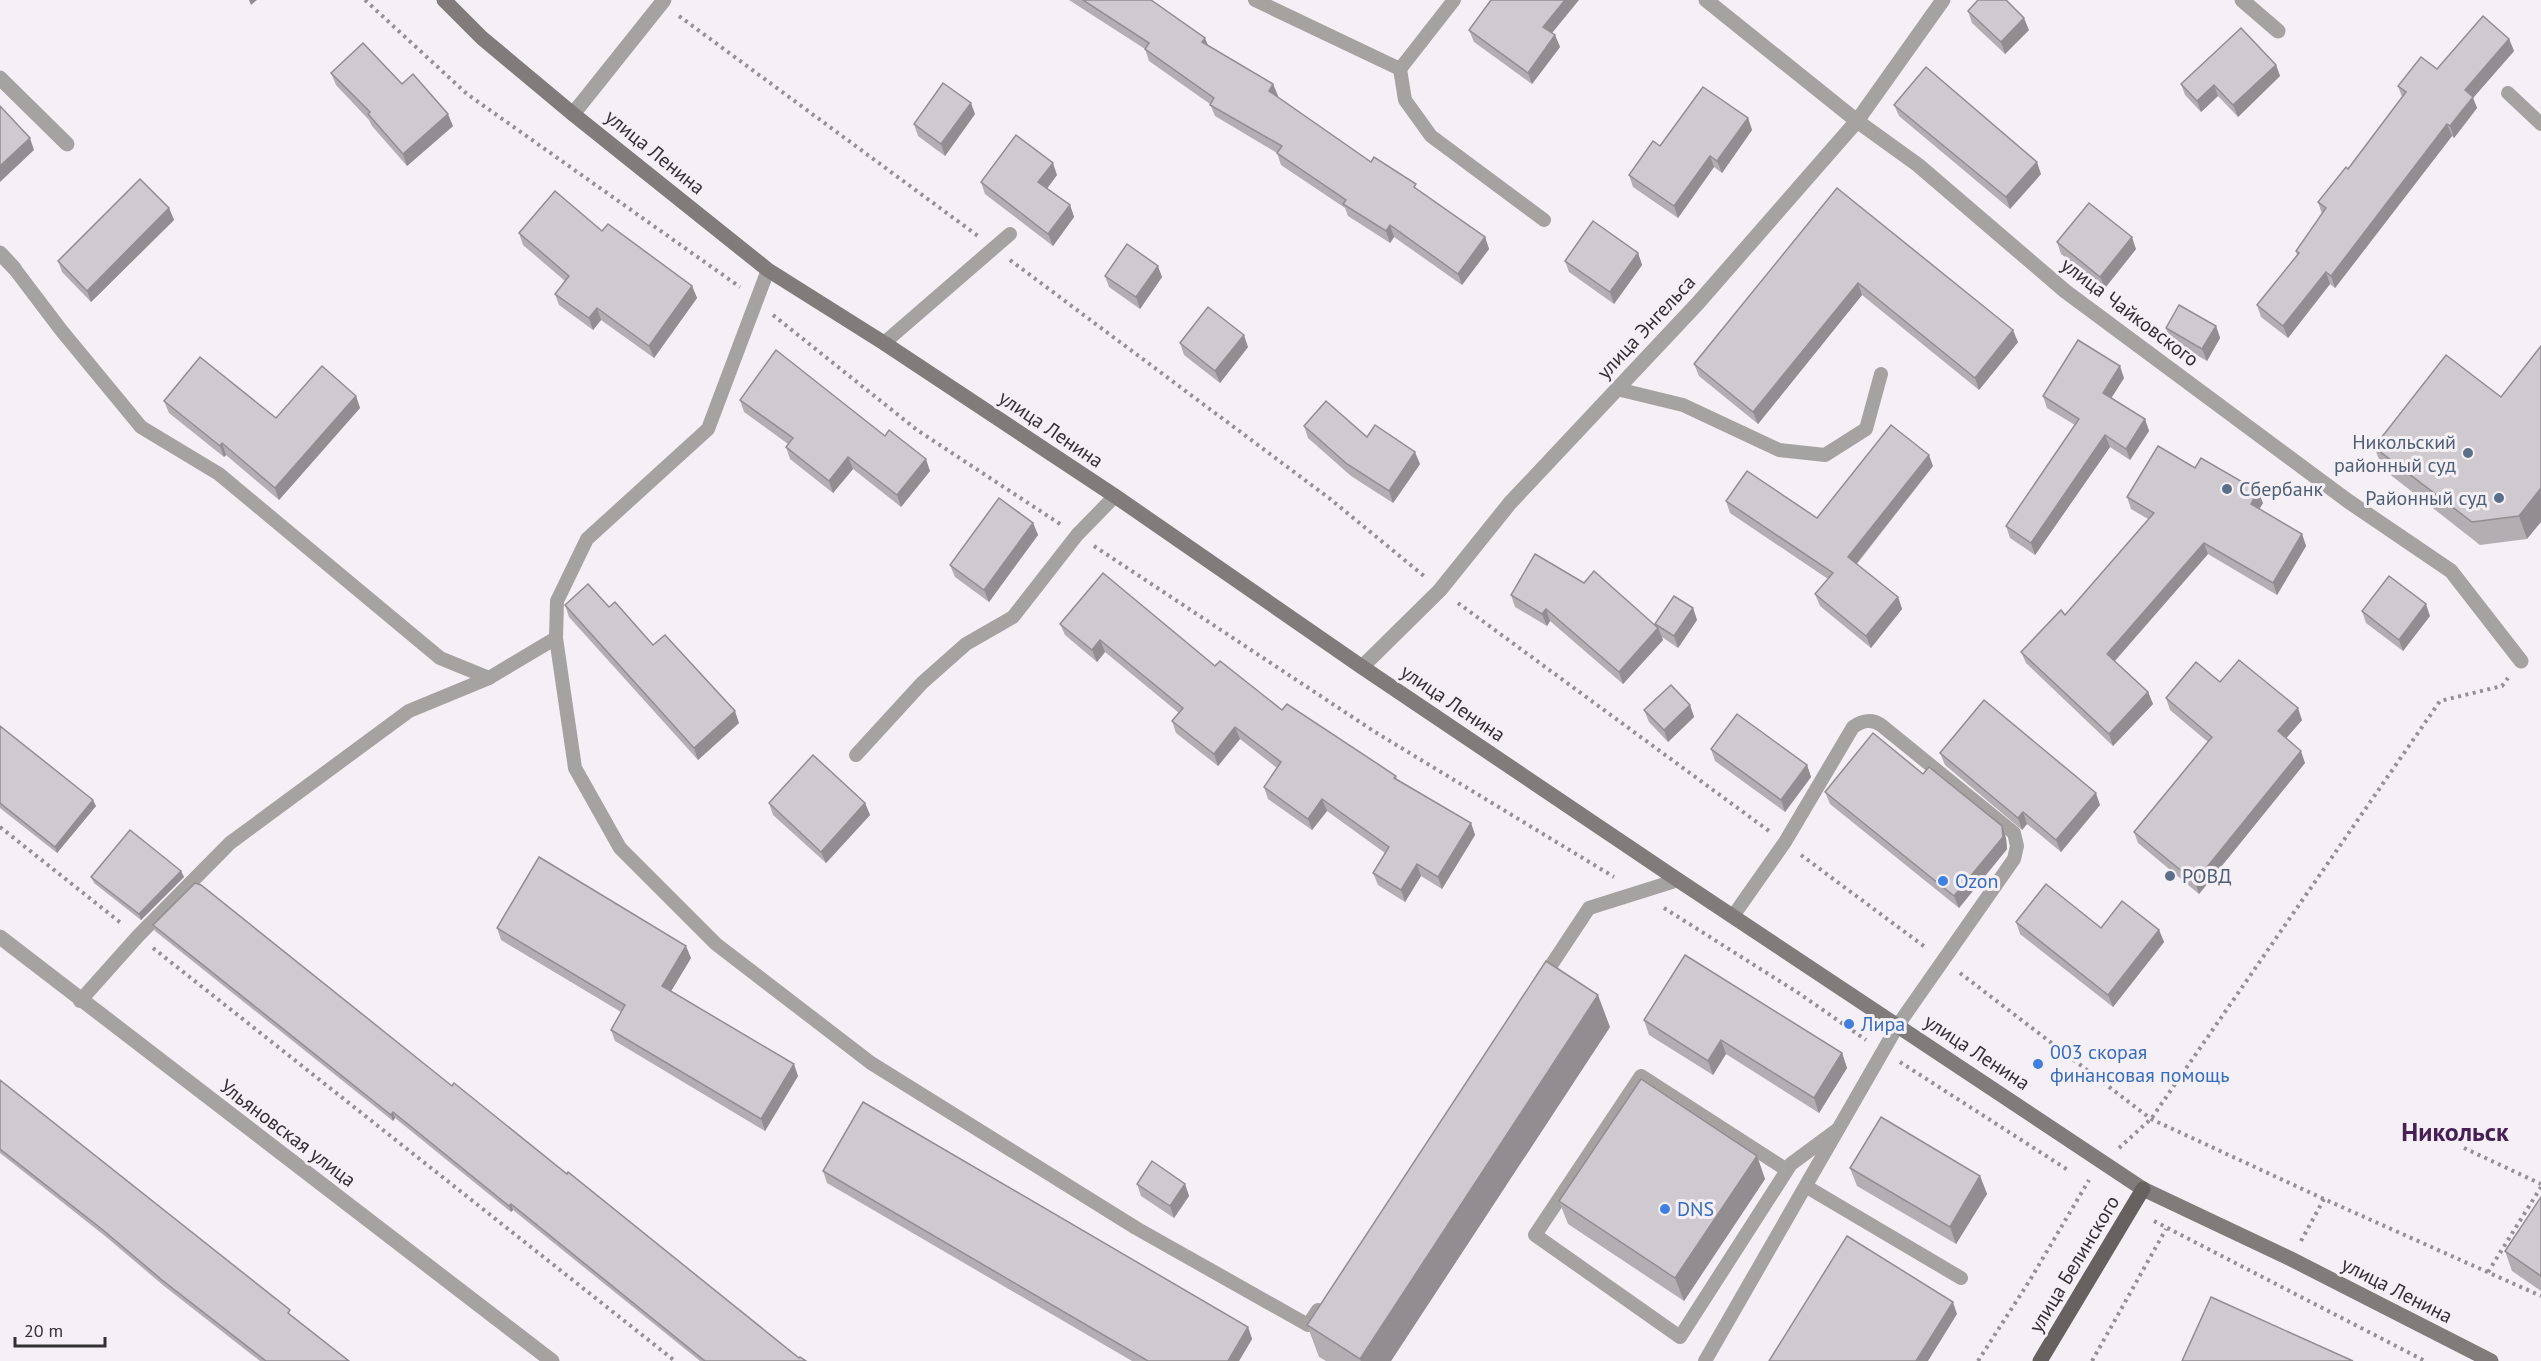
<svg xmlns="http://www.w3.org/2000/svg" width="2541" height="1361" font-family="'PT Sans',sans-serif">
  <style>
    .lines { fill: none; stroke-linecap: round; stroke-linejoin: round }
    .path { stroke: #949094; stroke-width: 4; stroke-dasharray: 3 4.5; stroke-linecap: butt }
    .lane { stroke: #a5a2a2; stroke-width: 14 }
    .street { stroke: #a5a2a2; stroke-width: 15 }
    .secondary { stroke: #817c7b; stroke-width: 15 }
    .primary { stroke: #676160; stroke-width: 15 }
    .wall { fill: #b2aeb2 }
    .shaded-wall { fill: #918d91 }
    .building { fill: #cfcacf; stroke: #918d91; stroke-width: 1.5 }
    .service-dot { fill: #5c6f8a; stroke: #f5f0f5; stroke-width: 2 }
    .shop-dot { fill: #3f7fe0; stroke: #f5f0f5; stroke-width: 2 }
    .labels { text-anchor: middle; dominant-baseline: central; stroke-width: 6; stroke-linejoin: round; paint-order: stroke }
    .street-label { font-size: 20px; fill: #323032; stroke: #f5f0f5 }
    .service-label { font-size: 20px; fill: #4e5e75; stroke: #f5f0f5; text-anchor: end }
    .shop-label { font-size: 20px; fill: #366cbe; stroke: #f5f0f5; text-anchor: start }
    .district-label { font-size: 26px; font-weight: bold; fill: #471f55; stroke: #f5f0f5 }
  </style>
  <rect width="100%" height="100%" fill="#f5f0f5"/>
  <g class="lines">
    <!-- path -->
    <g class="path">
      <polyline points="365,0 467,94 740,287"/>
      <polyline points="679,16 978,236"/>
      <polyline points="1010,260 1329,498 1424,576"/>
      <polyline points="773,315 917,430 1060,524"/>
      <polyline points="1094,546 1375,732 1614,877"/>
      <polyline points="1458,603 1769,831"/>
      <polyline points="0,827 121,923"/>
      <polyline points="1801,855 1925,947"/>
      <polyline points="1664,908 1800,994 1866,1040"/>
      <polyline points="153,948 675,1361"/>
      <polyline points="1960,973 2151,1119 2324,1199 2541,1296"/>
      <polyline points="1900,1062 2068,1170"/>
      <polyline points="2119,1148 2151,1119 2440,701 2502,686 2508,678"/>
      <polyline points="2464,1148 2541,1184"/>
      <polyline points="2154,1221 2425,1361"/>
      <polyline points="2301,1241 2324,1199"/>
      <polyline points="2488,1272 2541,1187"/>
      <polyline points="1978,1361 2030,1280 2089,1180"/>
      <polyline points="2092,1361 2166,1229"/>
    </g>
    <!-- lane -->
    <g class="lane">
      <polyline points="1255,0 1400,69 1454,0"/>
      <polyline points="1400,69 1405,100 1431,136 1544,220"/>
      <polyline points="2508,93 2541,124"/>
      <polyline points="14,268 61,330 141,427 219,474 440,658 489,678 556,638"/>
      <polyline points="768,270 708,429 587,539 557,601 556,638 575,768 620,848 716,944 871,1063 1136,1228 1308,1325 1318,1310"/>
      <polyline points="884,343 1010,234"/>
      <polyline points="1617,389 1683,405 1779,450 1825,455 1866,429 1881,374"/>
      <polyline points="856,755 922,683 966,644 1013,617 1077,535 1115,496"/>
      <polyline points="1542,979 1589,908 1678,880"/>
      <polyline points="80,1001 138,936 230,843 409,711 489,678"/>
      <polyline points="1787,1170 1641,1076 1535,1235 1680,1337 1791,1164 1837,1130"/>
      <polyline points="1807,1187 1961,1278"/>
      <path d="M1705 1361 1898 1025 2014 859 2017 846 2014 833 1881 725C1871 718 1862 721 1853 727L1785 842 1733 916"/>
    </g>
    <!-- street -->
    <g class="street">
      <polyline points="1706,0 1857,121 1918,165 2065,291 2348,501 2451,571 2521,661"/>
      <polyline points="2242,0 2278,31"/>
      <polyline points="0,78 67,144"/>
      <polyline points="573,114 664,0"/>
      <polyline points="0,253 14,268"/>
      <polyline points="1362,667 1440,590 1510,503 1698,303 1857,121 1943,0"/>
      <polyline points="0,937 552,1361"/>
    </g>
    <!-- secondary -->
    <polyline class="secondary" points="444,0 482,38 573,114 768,270 884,343 1115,496 1362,667 1678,880 2143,1189 2291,1259 2491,1361"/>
    <!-- primary -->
    <polyline class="primary" points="2040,1361 2143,1189"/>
  </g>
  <!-- wall -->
  <g class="wall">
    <polygon points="1069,0 1151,0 1208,45 1273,84 1278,96 1277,97 1371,162 1418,190 1485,237 1489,249 1462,285 1394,237 1390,243 1348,216 1345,208 1281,165 1277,153 1215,116 1210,104 1149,61 1145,49"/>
    <polygon points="1968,11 2029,30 2005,54 1972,23"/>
    <polygon points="1469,30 1552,33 1555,35 1560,47 1532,84 1474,42"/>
    <polygon points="2509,39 2514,51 2473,98 2477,108 2454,138 2452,136 2335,288 2330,284 2288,338 2261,317 2257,305 2297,255 2296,251 2322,214 2318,202 2348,169 2402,97 2398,86"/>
    <polygon points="2276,65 2280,76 2238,117 2218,96 2201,112 2185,95 2181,84"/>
    <polygon points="331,73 402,84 453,126 407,166 372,126 369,120 336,85"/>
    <polygon points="1894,105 2041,174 2010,209 1899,116"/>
    <polygon points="975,114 945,156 918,136 914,124"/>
    <polygon points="1748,118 1752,130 1722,173 1714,167 1678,218 1633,187 1629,175 1660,146"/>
    <polygon points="1057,175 1047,188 1070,205 1074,217 1053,246 985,194 981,182"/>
    <polygon points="1837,188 2018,342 1979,390 1862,295 1758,424 1699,376 1694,364"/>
    <polygon points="169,208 174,220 91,302 62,272 58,261"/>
    <polygon points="602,231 692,286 697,298 654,358 601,320 593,330 559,305 555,294 565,281 523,245 519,233"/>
    <polygon points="2057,242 2136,249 2105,288 2061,254"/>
    <polygon points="1638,253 1642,265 1614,304 1569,272 1565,261"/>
    <polygon points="1105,276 1162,277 1140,309 1109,287"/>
    <polygon points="2216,326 2220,338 2207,361 2170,340 2166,328"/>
    <polygon points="1180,343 1248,347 1220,383 1184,355"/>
    <polygon points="2124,378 2111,398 2145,419 2149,431 2130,460 2110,447 2035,555 2010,538 2006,526 2075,425 2047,408 2043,396"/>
    <polygon points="356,396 360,408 279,500 226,455 224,457 169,413 164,401 276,418"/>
    <polygon points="2501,397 2527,539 2480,545 2383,469 2374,447"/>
    <polygon points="740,400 885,436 930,471 901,507 853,469 833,493 790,459 786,447 788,444 744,412"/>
    <polygon points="1304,426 1367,437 1420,464 1393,503 1351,476 1308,438"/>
    <polygon points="1933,466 1857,564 1898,597 1902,609 1871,648 1820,606 1815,594 1828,579 1730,513 1726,501 1817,518"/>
    <polygon points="2195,468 2263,503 2259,509 2302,534 2306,546 2277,595 2208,554 2115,661 2148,692 2153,704 2113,746 2026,663 2021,652 2065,615 2148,519 2131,509 2127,497"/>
    <polygon points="1033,523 1038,535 989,602 955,577 950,565"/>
    <polygon points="1511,595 1656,626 1655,624 1693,608 1697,620 1678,648 1662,637 1663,640 1623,684 1550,621 1547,626 1515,607"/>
    <polygon points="565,605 653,645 739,723 698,760 569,617"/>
    <polygon points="2362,611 2430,616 2403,651 2366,623"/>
    <polygon points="1060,624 1215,666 1282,710 1396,776 1397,779 1471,823 1475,835 1442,889 1421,876 1405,902 1378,885 1373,873 1385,853 1327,811 1312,830 1268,799 1264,787 1277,768 1240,739 1218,766 1176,733 1172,721 1179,713 1105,652 1097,662 1065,635"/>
    <polygon points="2220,682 2302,720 2286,738 2305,763 2199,894 2138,843 2134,832 2208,742 2170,710 2166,698"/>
    <polygon points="1690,705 1694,717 1668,742 1649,722 1644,710"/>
    <polygon points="0,726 96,806 57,853 0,808"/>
    <polygon points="1711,749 1807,765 1811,777 1785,812 1715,761"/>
    <polygon points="1940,753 2100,805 2061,852 2027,824 2022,830 1945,765"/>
    <polygon points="1825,792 2006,838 2007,849 1959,908 1830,804"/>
    <polygon points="769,803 865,803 870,815 826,863 773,815"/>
    <polygon points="181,871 184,877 141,920 94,883 91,877"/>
    <polygon points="2016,922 2101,928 2159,930 2164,942 2113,1007 2020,934"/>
    <polygon points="153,925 452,1086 567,1174 799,1358 806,1361 700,1361 513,1210 511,1212 395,1118 393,1121 155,931"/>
    <polygon points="497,928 691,958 671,991 798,1076 765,1131 615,1041 611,1030 621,1012 501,940"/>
    <polygon points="1644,1020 1842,1053 1847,1068 1819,1113 1726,1054 1713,1075 1649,1035"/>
    <polygon points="1610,1027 1391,1361 1326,1361 1319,1357 1307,1325"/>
    <polygon points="0,1080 292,1316 349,1361 260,1361 164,1286 105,1236 0,1153"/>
    <polygon points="1757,1156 1765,1179 1684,1301 1568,1224 1559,1201"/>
    <polygon points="1850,1168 1980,1176 1987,1194 1956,1244 1857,1186"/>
    <polygon points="823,1171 1248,1327 1252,1339 1239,1361 1132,1361 827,1183"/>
    <polygon points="1137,1184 1185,1184 1189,1196 1174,1218 1141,1196"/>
    <polygon points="2541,1197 2541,1291 2512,1271 2505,1251"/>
  </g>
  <!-- shaded-wall -->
  <g class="shaded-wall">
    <polygon points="249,0 257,0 251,5"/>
    <polygon points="1565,0 1579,0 1548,38 1543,27"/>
    <polygon points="2024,18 2029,30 2005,54 2001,42"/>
    <polygon points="1555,35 1560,47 1532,84 1528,73"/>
    <polygon points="1205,38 1210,50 1202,42"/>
    <polygon points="2509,39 2514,51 2473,98 2477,108 2454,138 2450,126 2465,90"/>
    <polygon points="2276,65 2280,76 2238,117 2233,105"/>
    <polygon points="1273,84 1278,96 1273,103 1269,91"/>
    <polygon points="2214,85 2218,96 2201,112 2197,101"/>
    <polygon points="971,103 975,114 945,156 941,144"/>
    <polygon points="448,114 453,126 407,166 403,154"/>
    <polygon points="1748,118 1752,130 1722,173 1717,161"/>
    <polygon points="2447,124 2452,136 2335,288 2331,276"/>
    <polygon points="30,138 34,150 0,182 0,166"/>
    <polygon points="1710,156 1714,167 1678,218 1674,206"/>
    <polygon points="2037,162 2041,174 2010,209 2006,197"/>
    <polygon points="1053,163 1057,175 1043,194 1038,182"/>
    <polygon points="1070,205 1074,217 1053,246 1048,234"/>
    <polygon points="169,208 174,220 91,302 87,291"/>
    <polygon points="1390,225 1394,237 1390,243 1386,231"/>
    <polygon points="1485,237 1489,249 1462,285 1458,274"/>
    <polygon points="2132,237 2136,249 2105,288 2100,277"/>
    <polygon points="1638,253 1642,265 1614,304 1610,292"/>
    <polygon points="1158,266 1162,277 1140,309 1136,297"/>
    <polygon points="2326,272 2330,284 2288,338 2283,326"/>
    <polygon points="1858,283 1862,295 1758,424 1753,412"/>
    <polygon points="692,286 697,298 654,358 649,346"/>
    <polygon points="597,308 601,320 593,330 589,318"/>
    <polygon points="2216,326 2220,338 2207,361 2202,349"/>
    <polygon points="2013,330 2018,342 1979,390 1975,378"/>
    <polygon points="1244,335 1248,347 1220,383 1215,371"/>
    <polygon points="2120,366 2124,378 2107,405 2103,393"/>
    <polygon points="356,396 360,408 279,500 275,488"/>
    <polygon points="2145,419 2149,431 2130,460 2126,449"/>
    <polygon points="2105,435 2110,447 2035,555 2031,543"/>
    <polygon points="222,443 226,455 224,457 220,446"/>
    <polygon points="1415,452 1420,464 1393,503 1389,491"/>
    <polygon points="1929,455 1933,466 1852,569 1848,557"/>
    <polygon points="848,457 853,469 833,493 829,481"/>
    <polygon points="926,459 930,471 901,507 897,495"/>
    <polygon points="2541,488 2541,522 2527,539 2519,516"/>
    <polygon points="2258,491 2263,503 2255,516 2251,504"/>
    <polygon points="1033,523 1038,535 989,602 984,590"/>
    <polygon points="2302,534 2306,546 2277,595 2273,583"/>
    <polygon points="2204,543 2208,554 2111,665 2107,654"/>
    <polygon points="1898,597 1902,609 1871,648 1866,636"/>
    <polygon points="2426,604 2430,616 2403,651 2399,640"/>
    <polygon points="1693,608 1697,620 1678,648 1674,636"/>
    <polygon points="1546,609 1550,621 1547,626 1542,614"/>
    <polygon points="1658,628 1663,640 1623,684 1619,672"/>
    <polygon points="1100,640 1105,652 1097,662 1092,650"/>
    <polygon points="2148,692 2153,704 2113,746 2109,734"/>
    <polygon points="1690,705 1694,717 1668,742 1664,730"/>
    <polygon points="2298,708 2302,720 2282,743 2278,731"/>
    <polygon points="735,711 739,723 698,760 694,748"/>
    <polygon points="1235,727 1240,739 1218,766 1214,754"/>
    <polygon points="2301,751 2305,763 2199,894 2195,882"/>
    <polygon points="1807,765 1811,777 1785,812 1781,800"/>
    <polygon points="2096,793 2100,805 2061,852 2056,840"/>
    <polygon points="1322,799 1327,811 1312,830 1308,819"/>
    <polygon points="93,800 96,806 57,853 55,847"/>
    <polygon points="865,803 870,815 826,863 821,852"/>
    <polygon points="2023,812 2027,824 2022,830 2018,818"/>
    <polygon points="1471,823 1475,835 1442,889 1438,877"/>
    <polygon points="2002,826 2006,838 2007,849 1959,908 1954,896"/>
    <polygon points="1417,864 1421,876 1405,902 1401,890"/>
    <polygon points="181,871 184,877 141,920 139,914"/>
    <polygon points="2159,930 2164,942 2113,1007 2108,995"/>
    <polygon points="686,946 691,958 667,998 662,986"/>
    <polygon points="1598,995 1610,1027 1391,1361 1361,1361 1360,1359"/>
    <polygon points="1721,1040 1726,1054 1713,1075 1708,1061"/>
    <polygon points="1842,1053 1847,1068 1819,1113 1814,1098"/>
    <polygon points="794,1064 798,1076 765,1131 761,1119"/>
    <polygon points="393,1112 395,1118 393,1121 391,1115"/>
    <polygon points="1757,1156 1765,1179 1684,1301 1675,1278"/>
    <polygon points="1980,1176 1987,1194 1956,1244 1950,1227"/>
    <polygon points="1185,1184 1189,1196 1174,1218 1170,1206"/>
    <polygon points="511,1204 513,1210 511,1212 509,1206"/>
    <polygon points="1953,1302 1957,1314 1928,1361 1916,1361"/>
    <polygon points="1248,1327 1252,1339 1239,1361 1228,1361"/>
  </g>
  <!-- building -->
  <g class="building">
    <polygon points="1083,0 1151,0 1205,38 1202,42 1273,84 1269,91 1371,162 1374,157 1416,184 1414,187 1485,237 1458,274 1390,225 1386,231 1343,204 1346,200 1277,153 1282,146 1210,105 1214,98 1145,49 1149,43"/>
    <polygon points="1491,0 1565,0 1543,27 1555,35 1528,73 1469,30"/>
    <polygon points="1978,0 2006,0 2024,18 2001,42 1968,11"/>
    <polygon points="2483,16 2509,39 2465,90 2473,97 2450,126 2447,124 2331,276 2326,272 2283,326 2257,305 2299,253 2296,251 2326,208 2318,202 2346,167 2348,169 2406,92 2398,86 2421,57 2437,69"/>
    <polygon points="2241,28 2276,65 2233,105 2214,85 2197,101 2181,84"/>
    <polygon points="363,43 402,84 413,74 448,114 403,154 368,114 370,112 331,73"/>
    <polygon points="1926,67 2037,162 2006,197 1894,105"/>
    <polygon points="943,83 971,103 941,144 914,124"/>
    <polygon points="1703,87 1748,118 1717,161 1710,156 1674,206 1629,175 1653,141 1660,146"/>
    <polygon points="0,106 30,138 0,166"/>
    <polygon points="1016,135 1053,163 1038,182 1070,205 1048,234 981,182"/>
    <polygon points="140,179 169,208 87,291 58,261"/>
    <polygon points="1837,188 2013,330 1975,378 1858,283 1753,412 1694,364"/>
    <polygon points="555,191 602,231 608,224 692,286 649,346 597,308 589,318 555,294 569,276 519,233"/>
    <polygon points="2089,203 2132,237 2100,277 2057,242"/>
    <polygon points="1593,221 1638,253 1610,292 1565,261"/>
    <polygon points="1127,244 1158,266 1136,297 1105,276"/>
    <polygon points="2179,305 2216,326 2202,349 2166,328"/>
    <polygon points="1208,307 1244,335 1215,371 1180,343"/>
    <polygon points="2078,340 2120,366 2103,393 2145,419 2126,449 2105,435 2031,543 2006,526 2079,419 2043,396"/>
    <polygon points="2541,346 2541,488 2519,516 2472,522 2374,447 2446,355 2501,397"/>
    <polygon points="776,350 885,436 889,430 926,459 897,495 848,457 829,481 786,447 793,438 740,400"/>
    <polygon points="200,357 276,418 322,366 356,396 275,488 222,443 220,446 164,401"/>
    <polygon points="1326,401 1367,437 1375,425 1415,452 1389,491 1347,464 1304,426"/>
    <polygon points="1891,425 1929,455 1848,557 1898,597 1866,636 1815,594 1833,573 1726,501 1747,471 1817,518"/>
    <polygon points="2158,446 2195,468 2201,458 2258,491 2251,504 2302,534 2273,583 2204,543 2107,654 2148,692 2109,734 2021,652 2061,610 2065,615 2154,513 2127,497"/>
    <polygon points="999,498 1033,523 984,590 950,565"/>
    <polygon points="1535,554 1584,583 1594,571 1658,628 1619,672 1546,609 1542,614 1511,595"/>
    <polygon points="1103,573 1215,666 1220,661 1282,710 1287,704 1396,776 1394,778 1471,823 1438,877 1417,864 1401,890 1373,873 1389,847 1322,799 1308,819 1264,787 1281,762 1235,727 1214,754 1172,721 1183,708 1100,640 1092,650 1060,624"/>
    <polygon points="2389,576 2426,604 2399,640 2362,611"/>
    <polygon points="588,584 609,607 615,602 653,645 665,635 735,711 694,748 565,605"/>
    <polygon points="1674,596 1693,608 1674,636 1655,624"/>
    <polygon points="2239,660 2298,708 2278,731 2301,751 2195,882 2134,832 2212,737 2166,698 2196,662 2220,682"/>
    <polygon points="1671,685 1690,705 1664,730 1644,710"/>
    <polygon points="1984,700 2096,793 2056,840 2023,812 2018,818 1940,753"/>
    <polygon points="1737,714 1807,765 1781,800 1711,749"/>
    <polygon points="0,726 93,800 55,847 0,803"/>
    <polygon points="1873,733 1923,774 1929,767 2002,826 2003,837 1954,896 1825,792"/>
    <polygon points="813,755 865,803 821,852 769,803"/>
    <polygon points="130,830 181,871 139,914 91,877"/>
    <polygon points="539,857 686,946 662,986 794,1064 761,1119 611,1030 625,1005 497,928"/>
    <polygon points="195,883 201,885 452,1086 454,1083 567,1174 568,1172 799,1358 800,1357 806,1361 705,1361 511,1204 509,1206 393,1112 391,1115 153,925"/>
    <polygon points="2046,884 2101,928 2122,901 2159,930 2108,995 2016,922"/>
    <polygon points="1685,955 1842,1053 1814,1098 1721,1040 1708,1061 1644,1020"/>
    <polygon points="1546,961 1598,995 1360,1359 1307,1325"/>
    <polygon points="1641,1079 1757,1156 1675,1278 1559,1201"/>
    <polygon points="0,1080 290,1310 288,1313 349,1361 266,1361 162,1280 103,1230 0,1149"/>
    <polygon points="863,1102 1248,1327 1228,1361 1148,1361 823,1171"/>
    <polygon points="1881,1117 1980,1176 1950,1227 1850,1168"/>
    <polygon points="1152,1161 1185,1184 1170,1206 1137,1184"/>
    <polygon points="2541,1197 2541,1276 2505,1251"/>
    <polygon points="1847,1236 1953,1302 1916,1361 1769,1361"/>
    <polygon points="2211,1297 2353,1361 2182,1361"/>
  </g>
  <!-- markers -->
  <g class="service-dot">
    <circle cx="2468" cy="453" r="6"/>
    <circle cx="2227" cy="489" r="6"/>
    <circle cx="2499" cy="498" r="6"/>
    <circle cx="2170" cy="876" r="6"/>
  </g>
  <g class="shop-dot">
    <circle cx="1943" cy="881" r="6"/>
    <circle cx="1849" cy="1024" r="6"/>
    <circle cx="2038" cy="1064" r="6"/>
    <circle cx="1665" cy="1209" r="6"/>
  </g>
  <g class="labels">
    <!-- street labels -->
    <g class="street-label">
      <text transform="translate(655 152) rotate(39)">улица Ленина</text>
      <text transform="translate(2130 312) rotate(37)">улица Чайковского</text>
      <text transform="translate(1646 327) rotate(-47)">улица Энгельса</text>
      <text transform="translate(1051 429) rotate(34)">улица Ленина</text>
      <text transform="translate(1453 703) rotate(34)">улица Ленина</text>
      <text transform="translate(1977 1052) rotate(33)">улица Ленина</text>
      <text transform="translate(288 1133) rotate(37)">Ульяновская улица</text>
      <text transform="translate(2074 1264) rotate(-59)">улица Белинского</text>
      <text transform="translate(2397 1290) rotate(27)">улица Ленина</text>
    </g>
    <!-- service labels -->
    <g class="service-label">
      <text x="2456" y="442">Никольский<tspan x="2456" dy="23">районный суд</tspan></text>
      <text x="2239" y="489" text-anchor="start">Сбербанк</text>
      <text x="2487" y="498">Районный суд</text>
      <text x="2182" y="876" text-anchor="start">РОВД</text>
    </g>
    <!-- shop labels -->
    <g class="shop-label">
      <text x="1955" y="881">Ozon</text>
      <text x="1861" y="1024">Лира</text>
      <text x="2050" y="1052">003 скорая<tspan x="2050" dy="23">финансовая помощь</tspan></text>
      <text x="1677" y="1209">DNS</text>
    </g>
    <!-- district labels -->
    <g class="district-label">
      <text x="2455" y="1131">Никольск</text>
    </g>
  </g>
  <!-- scale -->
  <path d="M15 1337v9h90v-9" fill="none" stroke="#323032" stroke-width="3"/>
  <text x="24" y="1337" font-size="18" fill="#323032" stroke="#f5f0f5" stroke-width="4.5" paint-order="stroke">20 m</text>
</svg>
